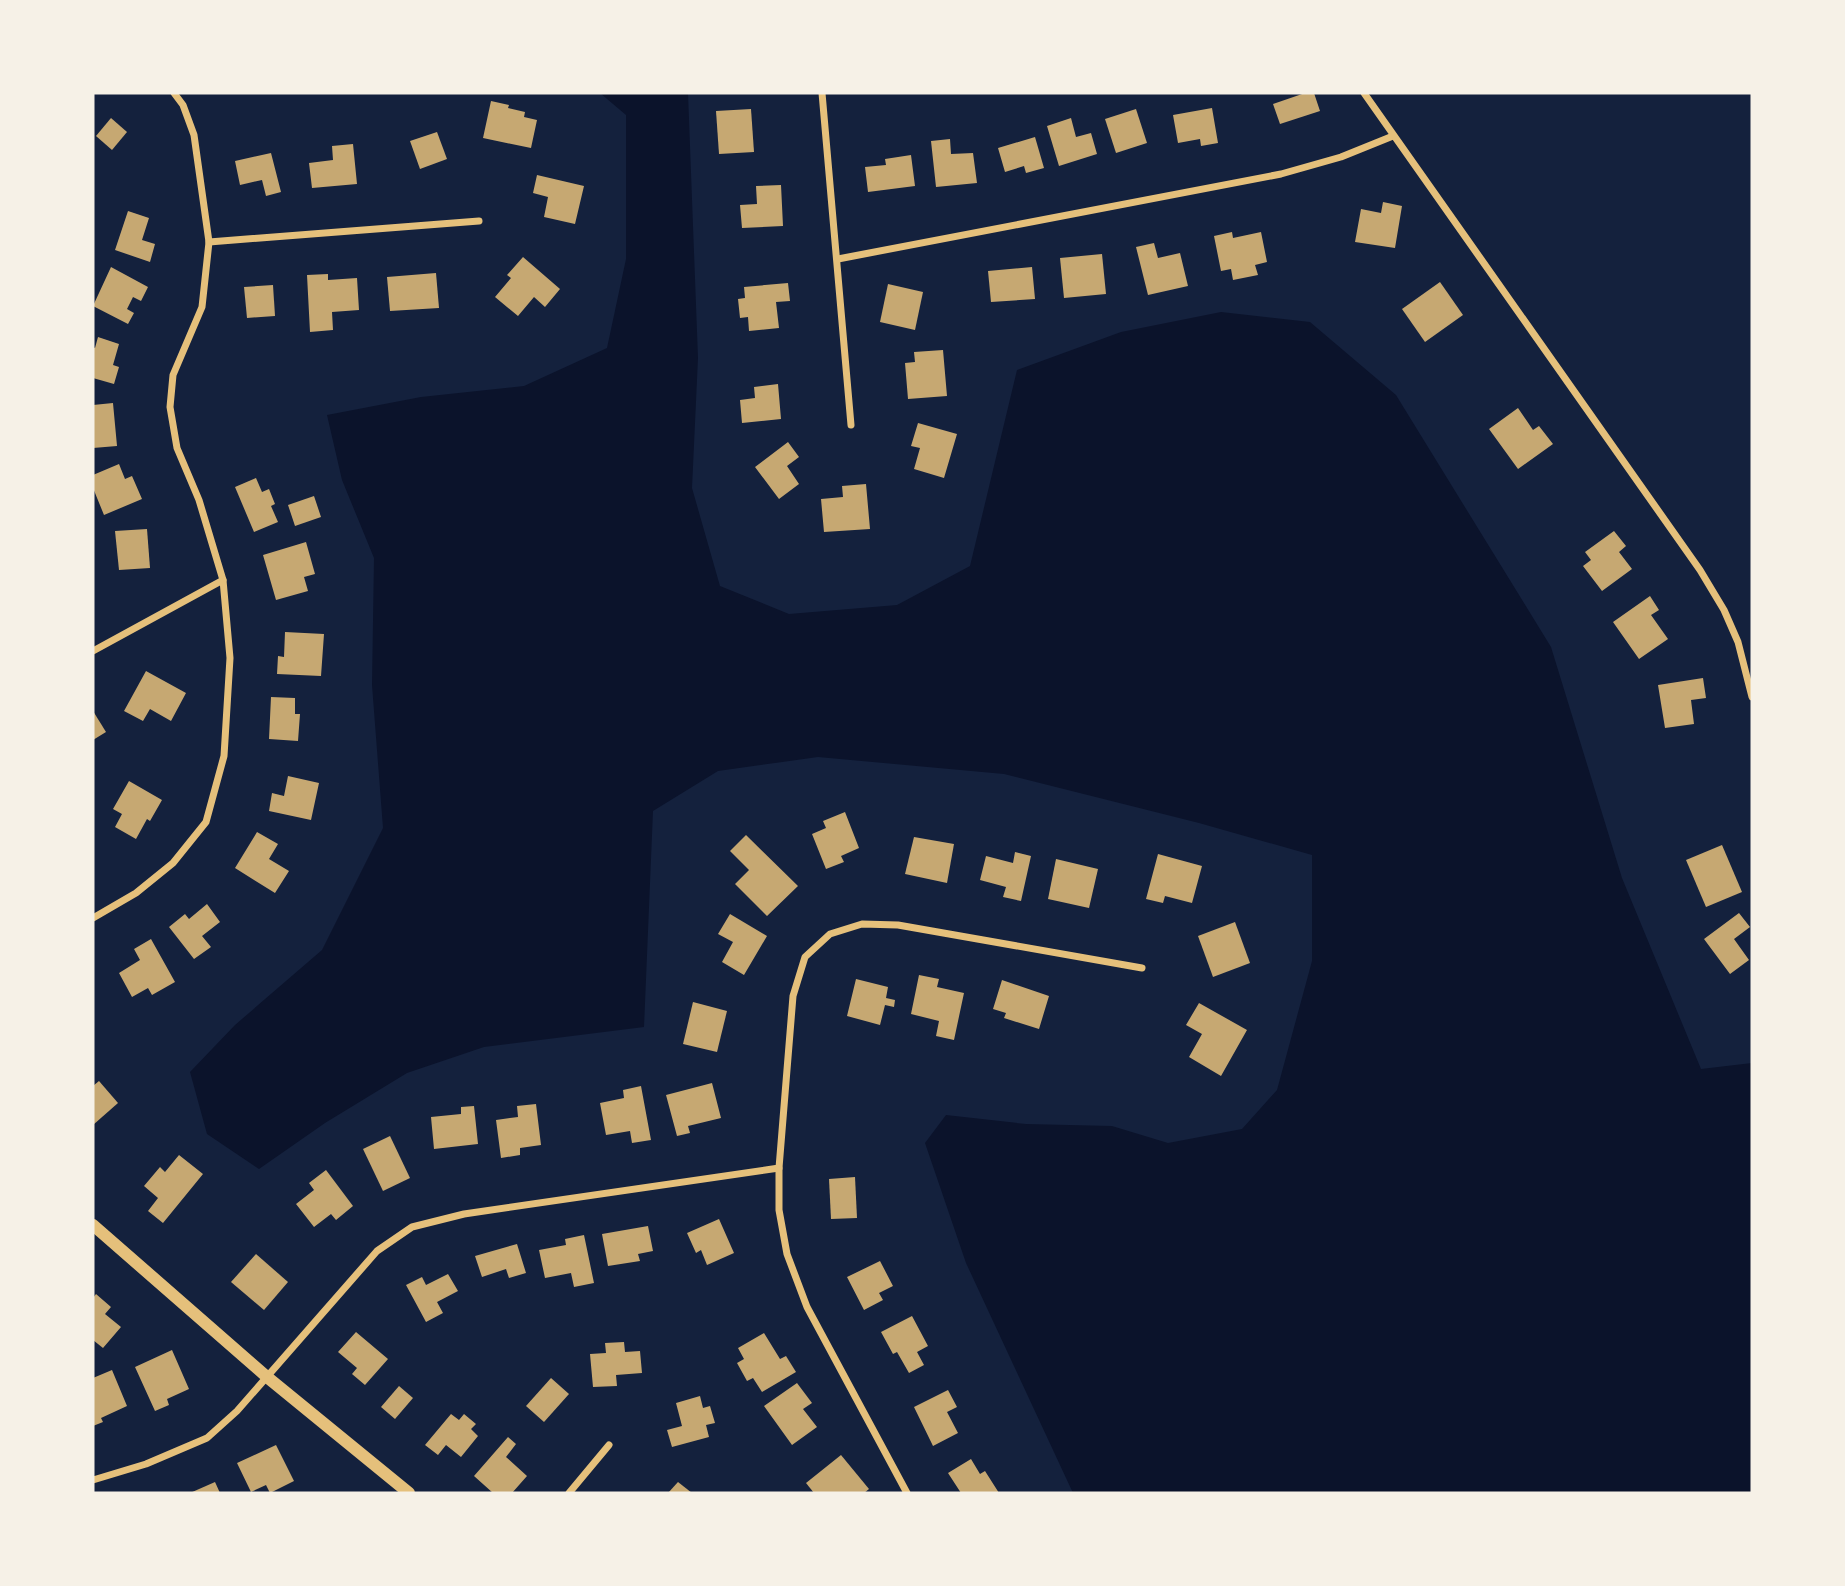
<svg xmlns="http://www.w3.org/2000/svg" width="1845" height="1586" font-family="Merriweather,serif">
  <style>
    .water { fill: #0b132b }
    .building { fill: #c6a872 }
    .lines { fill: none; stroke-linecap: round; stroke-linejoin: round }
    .minor { stroke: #e5c07b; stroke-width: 7 }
    .tertiary { stroke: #e5c07b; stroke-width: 12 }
  </style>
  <rect width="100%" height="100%" fill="#14213d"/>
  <!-- water -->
  <polygon class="water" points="600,93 688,93 698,358 692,488 720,586 789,614 897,605 970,566 1017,370 1121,332 1221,312 1310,322 1396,395 1551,647 1622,878 1701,1069 1752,1063 1752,1493 1073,1493 966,1263 925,1143 946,1115 1026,1124 1112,1126 1168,1143 1242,1129 1277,1090 1312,961 1312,855 1199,823 1004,774 818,757 718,771 653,811 644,1027 484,1047 407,1073 325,1123 259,1169 207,1134 190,1072 235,1025 322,950 383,828 372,685 374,558 342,480 327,415 421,397 524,386 607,348 626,259 626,115"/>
  <!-- building -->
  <g class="building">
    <polygon points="1305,93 1314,93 1320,111 1280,124 1273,104"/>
    <polygon points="491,101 509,105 508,108 525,112 524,117 537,120 531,148 483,138"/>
    <polygon points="1212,108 1218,143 1201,146 1200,139 1178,143 1173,115"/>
    <polygon points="751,109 754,152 719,154 716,111"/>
    <polygon points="1136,109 1147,143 1116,153 1105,119"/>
    <polygon points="111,118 127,132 112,150 96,136"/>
    <polygon points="1071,118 1076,137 1091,133 1097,154 1059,166 1047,126"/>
    <polygon points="437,132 447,159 420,169 410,141"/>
    <polygon points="1035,137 1044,168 1026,173 1024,166 1005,172 998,148"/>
    <polygon points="950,139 951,154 973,153 977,183 936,187 931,141"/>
    <polygon points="353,144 357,184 312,188 309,163 333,160 332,146"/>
    <polygon points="271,153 281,192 266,196 262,180 240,185 235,161"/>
    <polygon points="911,155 915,186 868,192 865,167 886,165 885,159"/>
    <polygon points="537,175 584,186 575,224 544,217 548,197 533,193"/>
    <polygon points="781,185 783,226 742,228 740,205 757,204 756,186"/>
    <polygon points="1383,202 1402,206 1395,248 1355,242 1361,209 1381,213"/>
    <polygon points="128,211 149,218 142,240 155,244 150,262 115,250"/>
    <polygon points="1232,232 1233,238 1261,232 1267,262 1255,265 1258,275 1233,280 1231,269 1221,271 1214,236"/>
    <polygon points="1154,243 1158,258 1180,253 1188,286 1148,295 1136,247"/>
    <polygon points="1102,254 1106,294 1064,298 1060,258"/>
    <polygon points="523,257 560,289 545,307 534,297 518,316 495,297 511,278 507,275"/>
    <polygon points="111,267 148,287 141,301 133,297 127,309 134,313 128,324 93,306"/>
    <polygon points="1032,267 1035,299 991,302 988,271"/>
    <polygon points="436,273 439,308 390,311 387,277"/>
    <polygon points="328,274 328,280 357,278 359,310 332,312 333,330 310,332 307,275"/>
    <polygon points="1440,282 1463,315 1425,342 1402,309"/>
    <polygon points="788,283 790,301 776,302 779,328 749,331 748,317 740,318 738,299 745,298 744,287"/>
    <polygon points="888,284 923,292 915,330 880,322"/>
    <polygon points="273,285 275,316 247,318 244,287"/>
    <polygon points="98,337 119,344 113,365 119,367 114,384 93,378 93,347 95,348"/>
    <polygon points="943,350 947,396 908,399 905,363 915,362 914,352"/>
    <polygon points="778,384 781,419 742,423 740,400 755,398 754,387"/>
    <polygon points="113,403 117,446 93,448 93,405"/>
    <polygon points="1518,408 1533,430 1539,426 1553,444 1518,469 1489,429"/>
    <polygon points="918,423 957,434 944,478 914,469 920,448 911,446"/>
    <polygon points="788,442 799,457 787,466 799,484 779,499 755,467"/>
    <polygon points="119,464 125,479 132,476 142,499 104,515 93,488 93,475"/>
    <polygon points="256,478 262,492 269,489 275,504 271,506 278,522 254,532 235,487"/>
    <polygon points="866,484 870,529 824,532 821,499 843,497 842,486"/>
    <polygon points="314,496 321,517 295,526 288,505"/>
    <polygon points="147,529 150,568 119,570 115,531"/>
    <polygon points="1614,531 1626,546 1619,552 1632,569 1602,591 1583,566 1591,560 1585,552"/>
    <polygon points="306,542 315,574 304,577 308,591 276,600 263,555"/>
    <polygon points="1650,596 1659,610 1651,615 1668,639 1639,659 1613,622"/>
    <polygon points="285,632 324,634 321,676 277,674 278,656 284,657"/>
    <polygon points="146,671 186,693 171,721 150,709 143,721 124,711"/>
    <polygon points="1703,678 1706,698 1691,700 1694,724 1665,728 1658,685"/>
    <polygon points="271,697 295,698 295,714 300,714 298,741 269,739"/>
    <polygon points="93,711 106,732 93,740"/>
    <polygon points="288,776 319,783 311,820 269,811 272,793 284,796"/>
    <polygon points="129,781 162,800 150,821 147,819 136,839 115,827 122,814 113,809"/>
    <polygon points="845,812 859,848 841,856 844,862 826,869 812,834 826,828 823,821"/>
    <polygon points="257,832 278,844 269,859 289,871 275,893 235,868"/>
    <polygon points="746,835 798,886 767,916 735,884 749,870 730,851"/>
    <polygon points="914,837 954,844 947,883 905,874"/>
    <polygon points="1722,845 1742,892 1706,907 1686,860"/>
    <polygon points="1015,852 1031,856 1021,901 1003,897 1006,887 980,880 986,856 1013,863"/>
    <polygon points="1158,854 1202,866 1192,903 1165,896 1163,903 1146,899"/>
    <polygon points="1056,859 1098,869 1089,908 1048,899"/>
    <polygon points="207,904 220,922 202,936 211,947 194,959 169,927 185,914 189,919"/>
    <polygon points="1739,913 1750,927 1734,939 1749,960 1730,974 1704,939"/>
    <polygon points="730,914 767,936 744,975 722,962 733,942 718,934"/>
    <polygon points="1235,922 1250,963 1213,977 1198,936"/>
    <polygon points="151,939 175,982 152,995 148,988 132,997 119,973 140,960 134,949"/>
    <polygon points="919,975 939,979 937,987 964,993 954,1040 936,1036 939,1021 911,1014"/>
    <polygon points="856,979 888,987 886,998 895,1000 894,1007 885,1005 880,1025 847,1016"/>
    <polygon points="1002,980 1049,996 1039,1029 1004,1018 1006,1013 993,1009"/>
    <polygon points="693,1002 727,1011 717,1052 683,1044"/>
    <polygon points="1199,1003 1247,1030 1221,1076 1189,1057 1202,1034 1186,1025"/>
    <polygon points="99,1081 118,1103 93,1125 93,1086"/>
    <polygon points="712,1083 721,1118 688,1126 690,1133 677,1136 666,1095"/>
    <polygon points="641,1086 651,1140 632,1143 630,1131 606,1135 600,1103 624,1098 623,1090"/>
    <polygon points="536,1104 541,1145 520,1148 520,1155 501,1158 496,1120 518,1117 517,1106"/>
    <polygon points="474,1106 478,1144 434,1149 431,1117 461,1114 461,1107"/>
    <polygon points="390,1136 410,1178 383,1191 363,1149"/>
    <polygon points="179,1155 203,1174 163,1223 148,1211 158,1198 144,1186 160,1167 165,1172"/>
    <polygon points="326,1170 353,1206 336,1220 331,1214 314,1227 296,1204 314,1190 309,1183"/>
    <polygon points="855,1177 857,1218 831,1219 829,1179"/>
    <polygon points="719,1219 734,1253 707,1265 701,1250 696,1253 687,1233"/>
    <polygon points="648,1226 653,1251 638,1254 640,1261 608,1266 602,1234"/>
    <polygon points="584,1235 594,1283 574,1287 571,1273 545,1278 539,1250 566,1245 565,1239"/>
    <polygon points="517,1244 526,1273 509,1278 506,1269 482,1277 475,1256"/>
    <polygon points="256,1254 288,1282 264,1310 231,1282"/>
    <polygon points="880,1261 893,1286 879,1293 883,1300 864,1310 847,1277"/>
    <polygon points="448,1274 458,1291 437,1302 443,1313 426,1322 406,1285 422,1277 426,1285"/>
    <polygon points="96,1294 111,1307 105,1314 121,1327 103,1348 93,1340 93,1298"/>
    <polygon points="912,1316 928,1346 917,1352 924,1365 909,1373 897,1352 893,1354 881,1332"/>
    <polygon points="356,1332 388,1359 365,1385 352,1374 357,1368 338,1352"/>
    <polygon points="764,1333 780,1359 786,1356 796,1372 762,1392 753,1378 747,1381 737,1363 744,1359 738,1348"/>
    <polygon points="624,1342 625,1352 640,1351 642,1373 616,1375 617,1386 593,1387 590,1354 606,1353 605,1343"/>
    <polygon points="172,1350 189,1389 167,1399 169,1405 155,1411 135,1367"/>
    <polygon points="112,1370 127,1406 101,1418 103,1422 93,1426 93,1378"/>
    <polygon points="551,1378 569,1394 544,1422 526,1406"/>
    <polygon points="797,1383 812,1403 803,1409 817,1427 792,1445 764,1406"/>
    <polygon points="399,1386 413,1398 395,1419 381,1407"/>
    <polygon points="948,1390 957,1407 947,1412 958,1433 933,1446 914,1407"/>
    <polygon points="700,1396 703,1408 710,1406 715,1423 706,1425 709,1437 672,1447 667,1430 682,1426 676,1403"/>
    <polygon points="451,1414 459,1420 464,1414 476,1424 471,1429 478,1436 461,1457 446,1445 438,1455 425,1445"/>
    <polygon points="508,1437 516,1444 506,1457 527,1476 512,1493 493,1493 474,1476"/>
    <polygon points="276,1445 294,1481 270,1493 266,1485 251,1492 237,1463"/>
    <polygon points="841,1455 869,1489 864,1493 814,1493 806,1483"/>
    <polygon points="971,1459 980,1474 985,1471 999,1493 961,1493 948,1473"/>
    <polygon points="215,1482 220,1493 190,1493"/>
    <polygon points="678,1482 692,1493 668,1493"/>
  </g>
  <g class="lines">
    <!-- minor -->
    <g class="minor">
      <polyline points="822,93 851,425"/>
      <polyline points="1364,93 1700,570 1724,610 1738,642 1752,697"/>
      <polyline points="209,242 479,221"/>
      <polyline points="838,259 1281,174 1341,157 1393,136"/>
      <polyline points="93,651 223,580"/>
      <polyline points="93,918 136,893 173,863 206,822 224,756 230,658 223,580 199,500 177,448 170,407 173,375 202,307 209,242 194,135 183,105 174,93"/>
      <polyline points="93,1480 146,1464 207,1438 237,1411 377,1251 412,1227 464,1214 779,1168"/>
      <polyline points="569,1493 609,1445"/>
      <polyline points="907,1493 807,1307 787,1254 779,1210 779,1168 793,996 805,957 830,934 862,924 898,925 1142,968"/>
    </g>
    <!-- tertiary -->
    <polyline class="tertiary" points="93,1225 267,1377 409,1493"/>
  </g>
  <!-- border -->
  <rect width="1845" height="1586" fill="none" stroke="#f6f1e7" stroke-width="189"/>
</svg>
